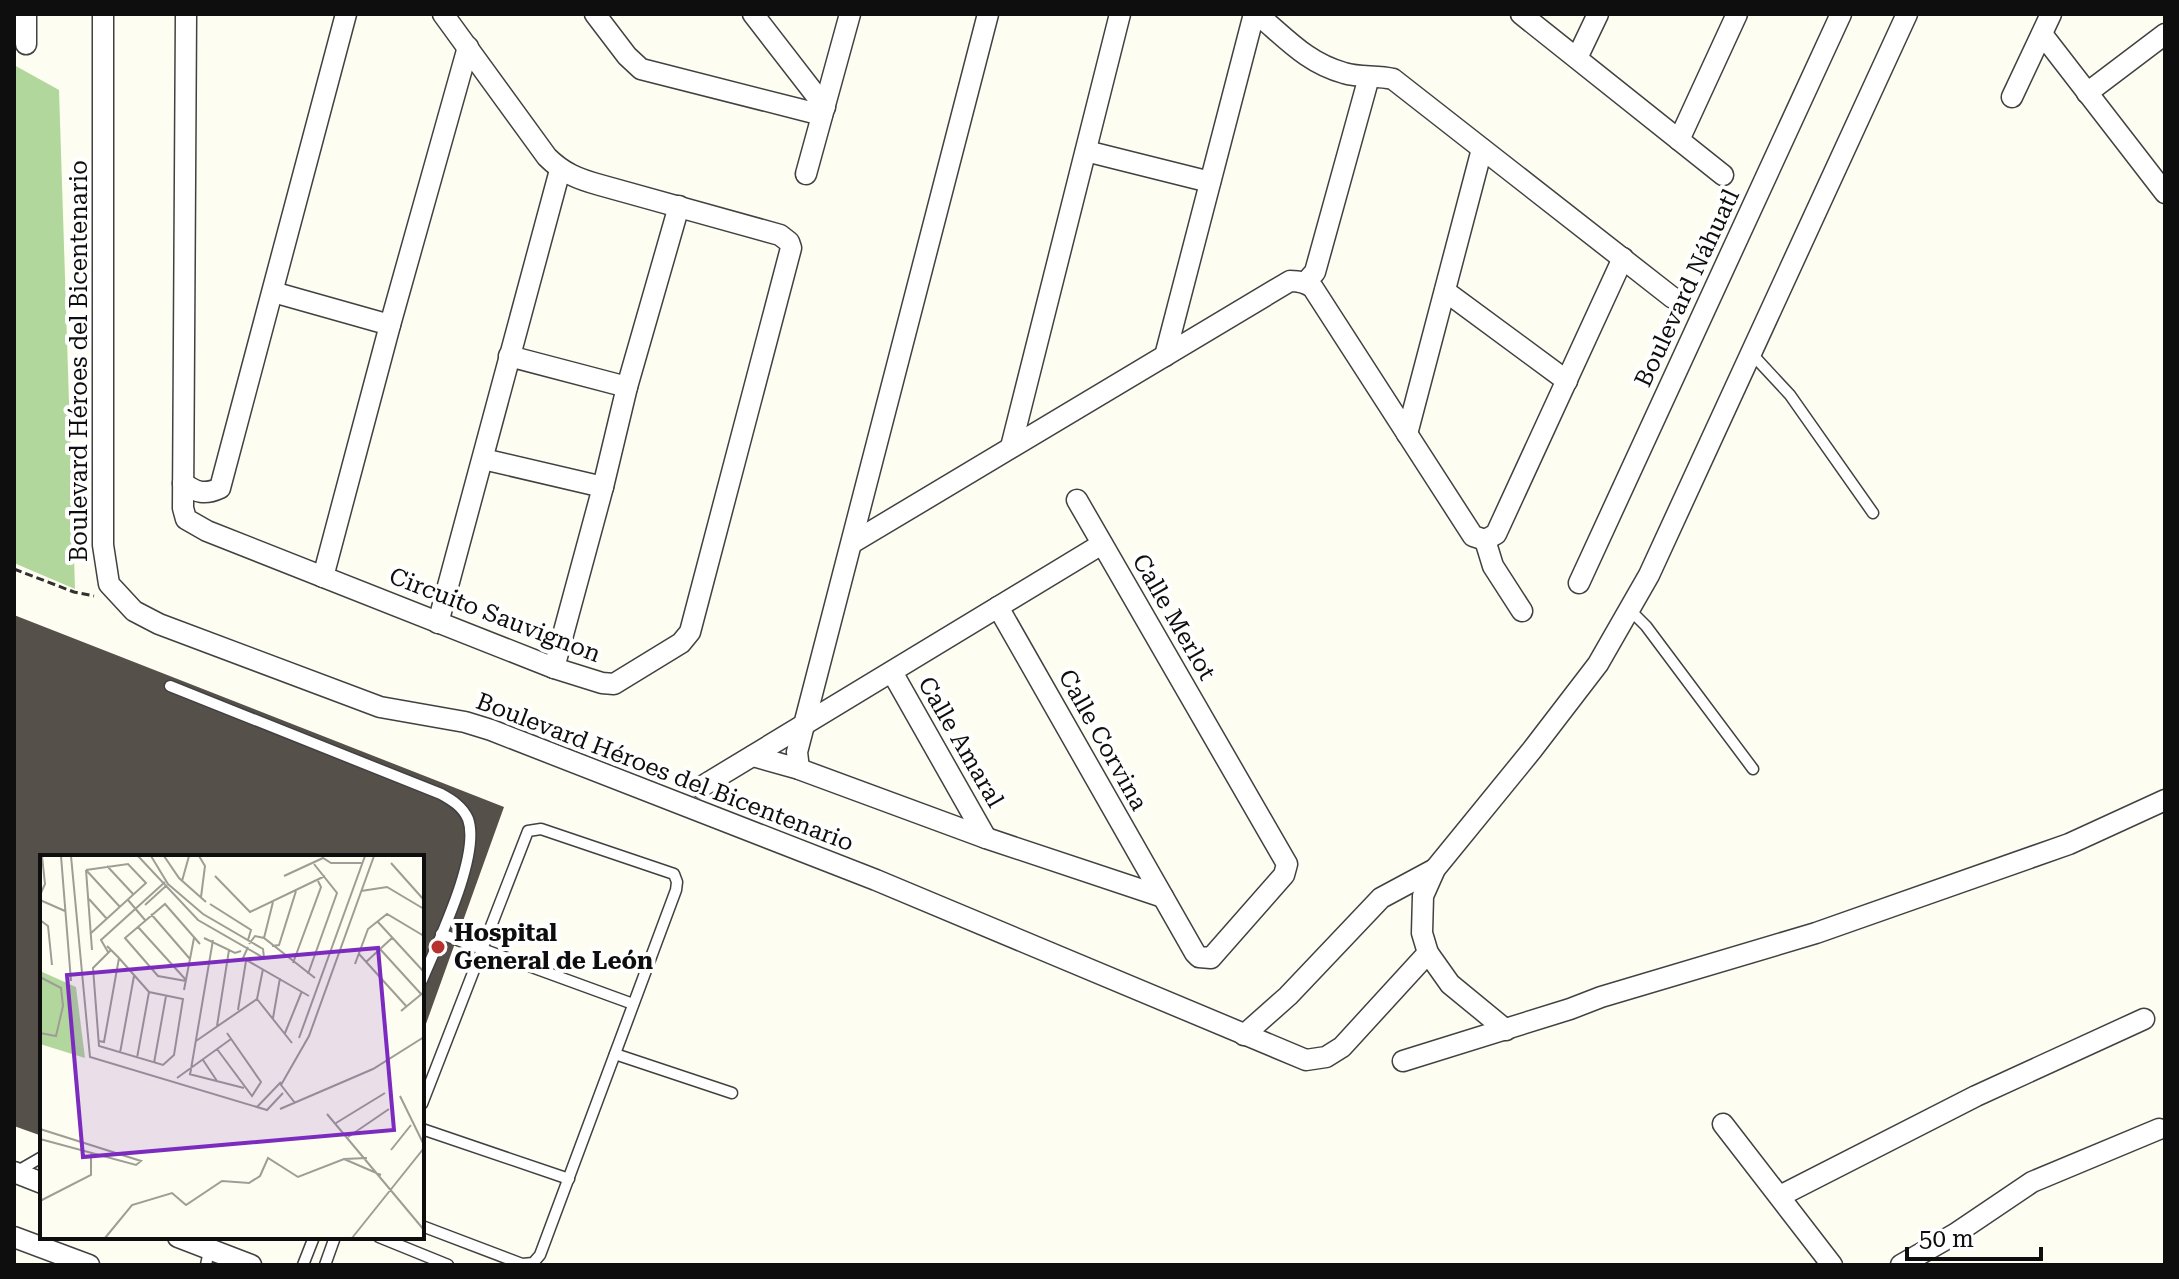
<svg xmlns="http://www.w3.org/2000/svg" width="2179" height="1279" font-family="'Roboto Serif',serif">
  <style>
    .forest { fill: #b2d79c }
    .building { fill: #56504b }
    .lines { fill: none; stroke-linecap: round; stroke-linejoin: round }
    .service-casing { stroke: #414141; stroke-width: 13 }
    .minor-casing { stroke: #414141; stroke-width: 23 }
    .path { stroke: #303030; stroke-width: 3; stroke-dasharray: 8 4; stroke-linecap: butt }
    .service { stroke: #fff; stroke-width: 10 }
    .minor { stroke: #fff; stroke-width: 20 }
    .poi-dot { fill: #b7322e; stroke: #fff; stroke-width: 3 }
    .labels { text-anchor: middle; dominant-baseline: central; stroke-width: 8; stroke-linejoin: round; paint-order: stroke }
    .street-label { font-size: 24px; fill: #0e0e0e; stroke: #fff }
    .poi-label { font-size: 24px; font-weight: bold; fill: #0e0e0e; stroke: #fff; text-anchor: start }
    .inset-road { fill: none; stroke: #9e9d96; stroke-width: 2 }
    .view { fill: #7b2cbf; fill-opacity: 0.15; stroke: #7b2cbf; stroke-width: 4 }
    .inset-edge { fill: none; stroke: #0e0e0e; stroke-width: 4 }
  </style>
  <rect width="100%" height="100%" fill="#fefdf1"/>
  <!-- forest -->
  <polygon class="forest" points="14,65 59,90 75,589 14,563"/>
  <!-- building -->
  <polygon class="building" points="14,615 504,807 422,1035 422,857 42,857 42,1136 14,1126"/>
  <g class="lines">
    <defs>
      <g id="service">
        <polyline points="1752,354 1790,395 1873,513"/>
        <polyline points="1629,609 1646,626 1753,769"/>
        <path d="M170 686 441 794C452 800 463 807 468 819 481 855 437 944 422 980"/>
        <polyline points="441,934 633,1004"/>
        <polyline points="615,1054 732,1093"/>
        <polyline points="422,1104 528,831 541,829 674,874 677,882 676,890 540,1255 533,1263 522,1264 422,1226"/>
        <polyline points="422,1129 569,1179"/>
        <polyline points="16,1172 42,1157"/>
        <polyline points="379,1237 448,1265"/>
        <polyline points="206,1265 212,1237"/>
        <polyline points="303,1265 314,1237"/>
        <polyline points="325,1265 335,1237"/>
      </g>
      <g id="minor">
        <polyline points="103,14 103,545 109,584 134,611 159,624 380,707 465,722 491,730 876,880 1306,1060 1326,1057 1342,1047 1428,953"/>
        <path d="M186 14 183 508 186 519 207 531 554 668 602 683 614 684 681 643 690 632 791 248 789 242 780 235 600 185C578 179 563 173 547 157L443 14"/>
        <polyline points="595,14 627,56 641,69 822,115"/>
        <polyline points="753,14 825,107"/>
        <path d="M1257 14C1286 38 1307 63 1344 73 1360 78 1377 75 1393 79L1673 298"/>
        <polyline points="1521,14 1723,175"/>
        <polyline points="2042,34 2165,193"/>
        <polyline points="26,44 26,14"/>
        <polyline points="1577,58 1598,14"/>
        <polyline points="2087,93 2165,34"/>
        <polyline points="2012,97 2051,14"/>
        <polyline points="1679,140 1737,14"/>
        <polyline points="1086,151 1210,182"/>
        <polyline points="806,174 850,14"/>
        <polyline points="1306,282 1315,272 1369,77"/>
        <polyline points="1445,291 1567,381"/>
        <polyline points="273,292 390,325"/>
        <polyline points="509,356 627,387"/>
        <polyline points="1165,356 1254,14"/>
        <polyline points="1407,434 1482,149"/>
        <polyline points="1011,447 1120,14"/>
        <polyline points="483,459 603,487"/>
        <path d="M183 483C197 493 205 495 220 488L346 14"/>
        <polyline points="1485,540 1493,566 1522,611"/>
        <path d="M852 543 1290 281C1299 281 1306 282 1313 288L1473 536 1485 540 1496 534 1623 258"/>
        <polyline points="323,577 390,325 468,47"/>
        <polyline points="1579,583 1841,14"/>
        <polyline points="998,607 1195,953 1199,957 1211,958 1284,875 1287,864 1077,500"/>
        <polyline points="438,623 560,170"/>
        <polyline points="554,668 603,487 627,387 679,206"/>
        <polyline points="892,672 986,838"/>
        <polyline points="753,756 799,769 986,838 1163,897"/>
        <polyline points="799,769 797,752 988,14"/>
        <polyline points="701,787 1102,544"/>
        <polyline points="1506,1030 1450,984 1428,953 1422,933 1423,896 1435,869 1532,750 1598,664 1649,575 1907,14"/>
        <polyline points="1244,1035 1288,996 1381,898 1435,869"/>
        <polyline points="1403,1061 1570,1009 1601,997 1816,933 2069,844 2165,800"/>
        <polyline points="1723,1124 1832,1265"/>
        <polyline points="14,1172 42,1183"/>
        <polyline points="1780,1196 1976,1096 2144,1019"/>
        <polyline points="14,1237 89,1265"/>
        <polyline points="178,1237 251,1265"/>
        <polyline points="1901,1265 1955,1234 2032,1182 2159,1129"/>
      </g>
    </defs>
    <!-- service casing -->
    <use href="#service" class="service-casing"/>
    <!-- minor casing -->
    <use href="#minor" class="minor-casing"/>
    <!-- path -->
    <polyline class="path" points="14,569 74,592 94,596"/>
    <!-- service -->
    <use href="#service" class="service"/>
    <!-- minor -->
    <use href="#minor" class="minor"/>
  </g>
  <!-- markers -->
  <circle class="poi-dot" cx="438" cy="947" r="8"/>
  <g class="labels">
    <!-- street labels -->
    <g class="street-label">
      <text transform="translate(1687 288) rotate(-65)">Boulevard Náhuatl</text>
      <text transform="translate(79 361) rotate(-90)">Boulevard Héroes del Bicentenario</text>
      <text transform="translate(495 615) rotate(21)">Circuito Sauvignon</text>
      <text transform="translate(1174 617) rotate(60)">Calle Merlot</text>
      <text transform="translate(1103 740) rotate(61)">Calle Corvina</text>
      <text transform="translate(961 742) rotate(60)">Calle Amaral</text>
      <text transform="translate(665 772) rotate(21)">Boulevard Héroes del Bicentenario</text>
    </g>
    <!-- poi labels -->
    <g class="poi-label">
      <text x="454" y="933">Hospital<tspan x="454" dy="28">General de León</tspan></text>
    </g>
  </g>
  <!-- overview -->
  <g transform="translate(40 855)">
    <rect width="384" height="384" fill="#fefdf1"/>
    <path d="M0 116 36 132 45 203 0 189Z" fill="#b2d79c"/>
    <path class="inset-road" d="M21 1 31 126M31 1 50 202 227 255 243 238M98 1 158 65 224 103 223 94 163 59 128 29 111 1M124 1 139 23 166 47M159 1 165 11 161 42M351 8 384 45M67 11 94 40M46 15 88 9 106 28 50 79M46 15 52 95M46 15 80 52M175 21 210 57 285 21M244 21 283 3 291 8H322M142 26 149 1M321 36 347 32 384 54M0 40 5 29 2 1M49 44 67 64M0 45 25 56M88 45 105 65M170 49 211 75 208 85M105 50 127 30M111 59 150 104M0 65 8 71 12 110M337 66 384 117M98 72 146 125M164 83 195 98 201 96M224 83 233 47M209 89 215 81 224 83 275 123M67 91 79 103 109 137 143 144 134 200 123 210 59 191 53 113 71 95M232 91 239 90 256 36M208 92 203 103 269 141M340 94 381 139M68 97 61 85 125 27M319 99 367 152M326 107 352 83M253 108 281 32 278 26M315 109 328 74 347 59 384 81M268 119 297 38 274 9M0 122 21 133 23 151 16 181 0 178M146 126 118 121 85 83 125 49 160 89M144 135 154 83M217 144 252 188M217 144 223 114M198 155 206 106M361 156 384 137M233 163 240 123M177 171 189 95M245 178 262 136M259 183 325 1M59 186 64 187 79 103M156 186 217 144M177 194 212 241 221 227 187 178M80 198 94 121M97 203 109 137M163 205 177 226M114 208 126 141M149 219 204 233M150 220 173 85M137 223 191 184M360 241 384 290M255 248 241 230 269 181 334 1M217 252 241 227M240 254 333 214 384 182M287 259 384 375M296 268 345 238M0 274 101 306 96 310 0 284M308 282 349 254M351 295 371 270M304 304 341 320M0 346 51 320V298M65 383 92 350 132 338 146 350 182 326 209 328 220 321 228 303 258 322 304 304 327 303M312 383 384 293"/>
    <path class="view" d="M338 93 354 275 43 302 27 120Z"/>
    <rect width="384" height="384" class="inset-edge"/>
  </g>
  <!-- border -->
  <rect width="2179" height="1279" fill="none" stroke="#0e0e0e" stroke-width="32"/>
  <!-- scale -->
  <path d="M1907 1247v12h134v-12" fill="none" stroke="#0e0e0e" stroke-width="4"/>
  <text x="1919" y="1247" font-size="24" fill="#0e0e0e" stroke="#ffffff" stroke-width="6" paint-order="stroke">50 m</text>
</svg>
